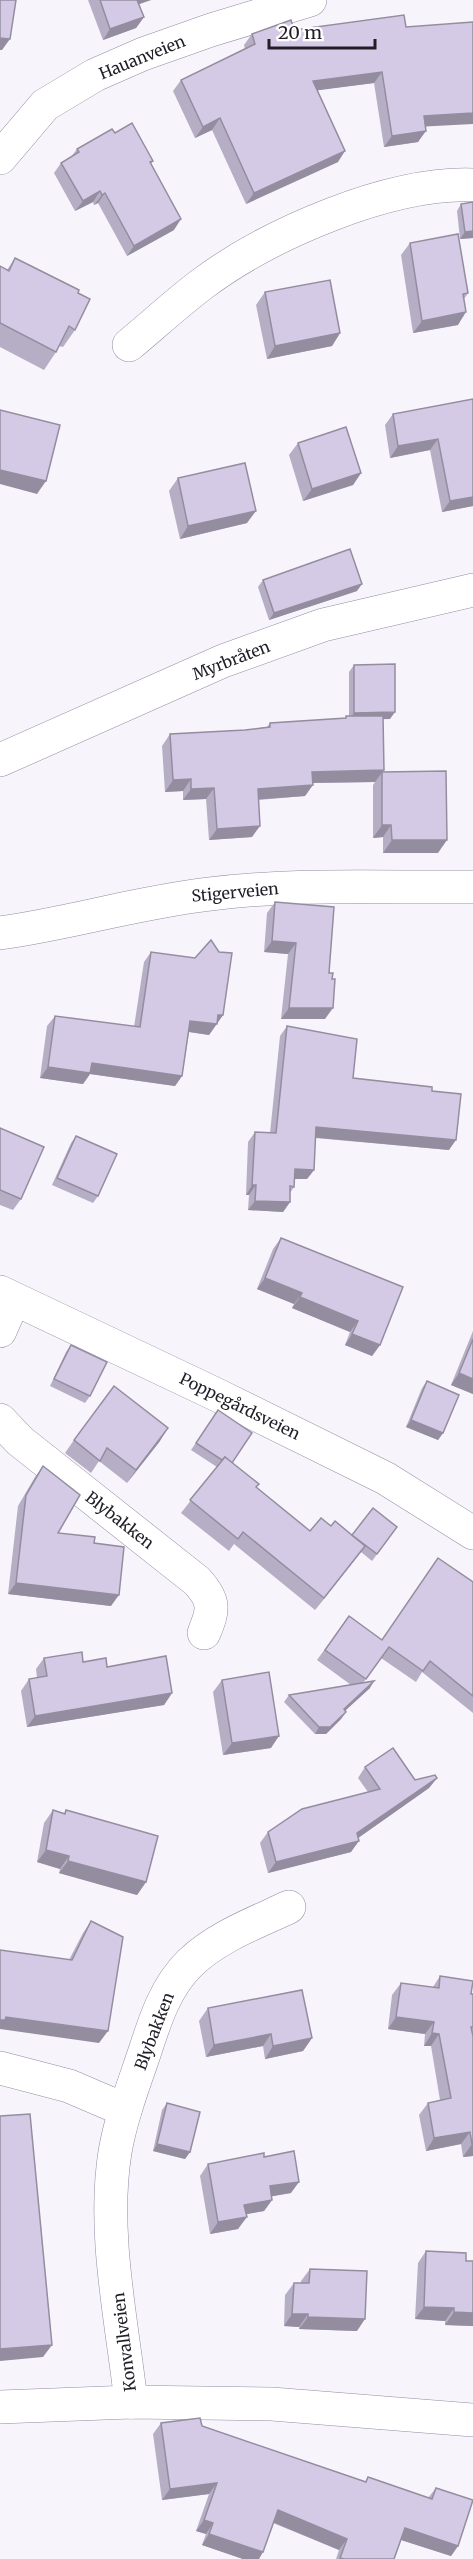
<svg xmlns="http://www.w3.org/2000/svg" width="473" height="2559" font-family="Merriweather,serif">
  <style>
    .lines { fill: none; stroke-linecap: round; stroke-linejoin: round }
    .street-casing { stroke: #948ba5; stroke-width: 34 }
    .street { stroke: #fff; stroke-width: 33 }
    .wall { fill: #b6aec5 }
    .shaded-wall { fill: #948da0 }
    .building { fill: #d4cae5; stroke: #948da0; stroke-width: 1.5 }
    .labels { text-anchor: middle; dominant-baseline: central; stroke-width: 4.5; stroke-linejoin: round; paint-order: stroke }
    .street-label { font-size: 16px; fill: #221e28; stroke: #fff }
  </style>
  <rect width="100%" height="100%" fill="#f7f5fb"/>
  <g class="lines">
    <defs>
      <g id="street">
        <polyline points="0,158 45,105 95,75 143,54 211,30 310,0"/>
        <path d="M129 345C153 325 177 303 202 284 269 234 389 182 473 185"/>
        <polyline points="0,760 223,661 323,625 473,590"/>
        <path d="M0 933C71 923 139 902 210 894 297 883 385 888 473 887"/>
        <polyline points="0,1292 213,1393 385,1478 473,1533"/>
        <polyline points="0,1331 14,1299"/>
        <path d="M0 1420 20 1441 197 1581C215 1601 214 1609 204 1633"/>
        <polyline points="0,2068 69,2086 125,2110"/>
        <path d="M131 2402C122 2321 102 2233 115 2152 121 2117 134 2084 145 2051 155 2020 166 1986 190 1963 217 1937 255 1923 289 1907"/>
        <polyline points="0,2407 131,2402 272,2404 473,2420"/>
      </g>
    </defs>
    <!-- street casing -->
    <use href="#street" class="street-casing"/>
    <!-- street -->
    <use href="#street" class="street"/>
  </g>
  <!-- wall -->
  <g class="wall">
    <polygon points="88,0 151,0 139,4 144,17 136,28 103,40"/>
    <polygon points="406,27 425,127 418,142 384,147 374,83 317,90 338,162 246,204 212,130 195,138 173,91 181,80 245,49 244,45 252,34 294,30"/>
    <polygon points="115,133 153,161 151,164 174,230 127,256 98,203 94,205 93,202 75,211 54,173 61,163 71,157 77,149"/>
    <polygon points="473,202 473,238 460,239 457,211 461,204"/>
    <polygon points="410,243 468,293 464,299 458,325 413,333 401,255"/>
    <polygon points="15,258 78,293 75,330 63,347 59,346 56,352 44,370 0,347 0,266 7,270"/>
    <polygon points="265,292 340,333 332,346 267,359 256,305"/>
    <polygon points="473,399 473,506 442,512 430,450 390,458 385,425 393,414"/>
    <polygon points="298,443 361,473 353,485 303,501 289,455"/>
    <polygon points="178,478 247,523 180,539 169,491"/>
    <polygon points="263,580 357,591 269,620 258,587"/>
    <polygon points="354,665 390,719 383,719 384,770 383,772 438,853 383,853 383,837 373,838 373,785 375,782 313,783 305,796 258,800 252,837 209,840 206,799 183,800 183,791 165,792 162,746 170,734 245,730 267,727 270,723 345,718 346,716 349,716 349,672"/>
    <polygon points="275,902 334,907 325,1019 281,1019 288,954 264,952 267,913"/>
    <polygon points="151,952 223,1015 209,1035 189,1032 182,1076 175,1086 90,1074 83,1084 40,1078 47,1026 55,1016 134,1027 144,962"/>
    <polygon points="287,1026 353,1078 432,1091 449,1150 315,1138 314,1170 307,1179 295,1179 294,1187 290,1193 290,1202 283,1212 248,1210 249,1195 246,1195 248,1142 255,1132 270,1133 280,1036"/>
    <polygon points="0,1128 21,1199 13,1210 0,1205"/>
    <polygon points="76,1136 98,1196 93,1203 52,1185 71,1143"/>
    <polygon points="281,1238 380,1345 372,1356 345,1345 350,1332 292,1308 294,1304 257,1289 273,1249"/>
    <polygon points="473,1331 473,1394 451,1385"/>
    <polygon points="71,1345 90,1396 85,1403 50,1386 66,1352"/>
    <polygon points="427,1381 443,1433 438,1440 406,1427 422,1388"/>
    <polygon points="218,1410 232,1463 256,1488 310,1531 331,1526 352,1535 397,1527 372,1561 361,1552 315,1610 234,1544 229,1551 181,1513 217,1467 191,1450"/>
    <polygon points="74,1440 160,1441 127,1483 99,1461 91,1473 65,1453"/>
    <polygon points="43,1466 58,1533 94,1543 111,1606 8,1594 18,1506 35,1477"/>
    <polygon points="473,1582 473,1713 422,1672 416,1682 381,1658 363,1683 370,1688 345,1711 346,1712 341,1719 326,1734 315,1734 284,1702 289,1695 351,1685 317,1660 349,1616 382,1640"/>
    <polygon points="44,1658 83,1662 107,1667 172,1693 164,1705 27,1727 21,1691 29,1679 37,1678 36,1669"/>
    <polygon points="222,1680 271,1748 223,1755 213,1692"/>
    <polygon points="365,1767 415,1780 437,1778 429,1788 358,1838 351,1852 268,1873 260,1843 268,1832 368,1792 358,1778"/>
    <polygon points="53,1810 64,1813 66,1810 146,1882 137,1895 59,1873 60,1869 37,1862 44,1823"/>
    <polygon points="91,1921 99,2043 69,1960 83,1933"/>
    <polygon points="440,1976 473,1994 473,2156 463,2157 461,2144 426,2151 419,2115 428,2103 440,2100 431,2046 424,2046 425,2034 388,2029 392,1995 401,1983 433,1987"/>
    <polygon points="208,2008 312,2038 303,2051 265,2059 263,2046 206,2057 199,2021"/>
    <polygon points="167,2103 190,2152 185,2159 153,2151 162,2110"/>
    <polygon points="208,2164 291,2193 272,2196 272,2200 264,2211 246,2214 238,2229 210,2234 200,2176"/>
    <polygon points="426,2251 466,2261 473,2326 445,2325 445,2321 415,2319 418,2263"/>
    <polygon points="310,2269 357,2331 299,2329 299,2327 284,2326 285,2295 294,2283 301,2283 301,2281"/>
    <polygon points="161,2423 202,2426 365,2482 368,2477 428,2498 436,2488 458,2546 451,2556 401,2540 394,2559 336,2559 339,2550 273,2523 259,2559 243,2559 202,2545 206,2534 196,2531 209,2494 162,2500 153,2434"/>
  </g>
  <!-- shaded-wall -->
  <g class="shaded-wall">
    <polygon points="134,0 151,0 128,8"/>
    <polygon points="144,17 136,28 103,40 110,29"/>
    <polygon points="0,38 10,39 2,50 0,50"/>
    <polygon points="382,72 374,83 305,92 313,81"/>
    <polygon points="473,113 473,124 416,127 424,116"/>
    <polygon points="220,118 212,130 195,138 203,127"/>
    <polygon points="426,131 418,142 384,147 392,136"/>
    <polygon points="345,151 338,162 246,204 254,193"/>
    <polygon points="100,191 93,202 75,211 83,201"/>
    <polygon points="105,193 98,203 94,205 102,195"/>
    <polygon points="181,219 174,230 127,256 134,246"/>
    <polygon points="473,231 473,238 460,239 465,232"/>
    <polygon points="466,312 458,325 413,333 422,321"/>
    <polygon points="340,333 332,346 267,359 275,346"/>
    <polygon points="438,439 430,450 390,458 398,446"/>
    <polygon points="0,470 46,481 37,494 0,484"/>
    <polygon points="361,473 353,485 303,501 312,489"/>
    <polygon points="473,497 473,506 442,512 450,501"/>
    <polygon points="256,511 247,523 180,539 188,526"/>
    <polygon points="362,584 357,591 269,620 274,613"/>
    <polygon points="395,712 390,719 349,720 354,713"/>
    <polygon points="384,770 375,782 304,783 312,772"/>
    <polygon points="191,779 183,791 165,792 173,780"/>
    <polygon points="313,785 305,796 250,800 258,789"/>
    <polygon points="214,788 206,799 183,800 191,789"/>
    <polygon points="382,825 391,825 383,837 373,838"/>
    <polygon points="260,826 252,837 209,840 217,829"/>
    <polygon points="392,840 447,840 438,853 383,853"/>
    <polygon points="272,941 296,943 288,954 264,952"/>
    <polygon points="289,1008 333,1008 325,1019 281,1019"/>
    <polygon points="218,1015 223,1015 209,1035 183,1031 190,1021"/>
    <polygon points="92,1063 182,1076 175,1086 90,1074 83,1084 40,1078 48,1067"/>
    <polygon points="316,1127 456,1140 449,1150 309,1137"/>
    <polygon points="295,1169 314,1170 307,1179 288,1179"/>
    <polygon points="252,1185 256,1185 249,1195 246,1195"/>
    <polygon points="255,1201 290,1202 283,1212 248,1210"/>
    <polygon points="265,1278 302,1293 294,1304 257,1289"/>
    <polygon points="300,1297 358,1321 350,1332 292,1308"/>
    <polygon points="352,1334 380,1345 372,1356 345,1345"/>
    <polygon points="459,1373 473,1379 473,1394 451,1385"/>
    <polygon points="411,1420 443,1433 438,1440 406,1427"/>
    <polygon points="168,1428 160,1441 127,1483 136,1470"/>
    <polygon points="365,1546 356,1558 315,1610 324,1598"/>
    <polygon points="16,1583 119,1595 111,1606 8,1594"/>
    <polygon points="374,1681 370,1688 339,1716 344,1709"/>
    <polygon points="172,1693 164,1705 27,1727 35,1716"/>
    <polygon points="346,1712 341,1719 326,1734 315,1734 319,1727"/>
    <polygon points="279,1736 271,1748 223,1755 232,1743"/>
    <polygon points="437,1778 429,1788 351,1843 359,1841 351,1852 268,1873 276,1862 357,1833"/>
    <polygon points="46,1850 69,1856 60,1869 37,1862"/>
    <polygon points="68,1861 146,1882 137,1895 59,1873"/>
    <polygon points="6,2017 108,2031 99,2043 0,2029 0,2020"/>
    <polygon points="396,2017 434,2022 425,2034 388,2029"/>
    <polygon points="432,2033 439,2034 431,2046 424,2046"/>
    <polygon points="271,2034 263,2046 206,2057 214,2045"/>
    <polygon points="312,2038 303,2051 265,2059 273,2046"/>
    <polygon points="470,2132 461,2144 426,2151 434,2138"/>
    <polygon points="157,2144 190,2152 185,2159 153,2151"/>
    <polygon points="472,2144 473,2144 473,2156 463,2157"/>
    <polygon points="299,2182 291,2193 262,2198 270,2186"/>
    <polygon points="272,2200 264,2211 236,2216 244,2205"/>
    <polygon points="247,2217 238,2229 210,2234 218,2222"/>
    <polygon points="424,2307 454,2308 445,2321 415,2319"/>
    <polygon points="454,2312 473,2313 473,2326 445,2325"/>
    <polygon points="292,2314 308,2314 299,2327 284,2326"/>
    <polygon points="308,2317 365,2319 357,2331 299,2329"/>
    <polygon points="52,2345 43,2357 0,2361 0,2349"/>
    <polygon points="217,2483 209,2494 162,2500 170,2489"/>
    <polygon points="278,2510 347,2539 339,2550 270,2521"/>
    <polygon points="204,2520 213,2523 206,2534 196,2531"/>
    <polygon points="405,2528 458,2546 451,2556 398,2539"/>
    <polygon points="209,2534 263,2552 259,2559 243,2559 202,2545"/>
  </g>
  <!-- building -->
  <g class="building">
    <polygon points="0,0 16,0 10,39 0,38"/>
    <polygon points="100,0 137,0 144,17 110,29"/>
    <polygon points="404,15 406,27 473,22 473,113 424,116 426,131 392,136 382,72 313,81 345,151 254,193 220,118 203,127 181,80 255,44 252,34 291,20 294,30"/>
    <polygon points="132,123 153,161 150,162 181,219 134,246 105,193 102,195 100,191 83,201 61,163 79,152 77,149 112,129 115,133"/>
    <polygon points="473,202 473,231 465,232 461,204"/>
    <polygon points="458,234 468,293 463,294 466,312 422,321 410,243"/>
    <polygon points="15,258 79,290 78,293 90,299 75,330 69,326 56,352 0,323 0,266 9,271"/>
    <polygon points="330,280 340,333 275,346 265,292"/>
    <polygon points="473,399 473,497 450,501 438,439 398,446 393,414"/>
    <polygon points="0,410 60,425 46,481 0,470"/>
    <polygon points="346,427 361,473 312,489 298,443"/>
    <polygon points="245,463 256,511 188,526 178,478"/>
    <polygon points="350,549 362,584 274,613 263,580"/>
    <polygon points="395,664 395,712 354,713 354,665"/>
    <polygon points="346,716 383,716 384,770 312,772 313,785 258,789 260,826 217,829 214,788 191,789 191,779 173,780 170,734 245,730 270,727 270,723 346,718"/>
    <polygon points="446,771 447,840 392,840 391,825 382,825 382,772"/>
    <polygon points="275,902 334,907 329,973 333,973 332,979 335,979 333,1008 289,1008 296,943 272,941"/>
    <polygon points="211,940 219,952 232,953 223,1015 218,1015 217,1024 190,1021 182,1076 92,1063 90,1073 48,1067 55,1016 140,1027 151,952 195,958"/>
    <polygon points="287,1026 357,1039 353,1078 432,1087 432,1091 461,1094 456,1140 316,1127 314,1170 295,1169 294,1187 290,1186 290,1202 255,1201 256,1185 252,1185 255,1132 276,1133"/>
    <polygon points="0,1128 44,1147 21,1199 0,1190"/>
    <polygon points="76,1136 117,1154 98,1196 57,1178"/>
    <polygon points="281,1238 403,1287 380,1345 352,1334 358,1321 300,1297 302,1293 265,1278"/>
    <polygon points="473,1339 473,1379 459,1373"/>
    <polygon points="71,1345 107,1362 90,1396 54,1379"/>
    <polygon points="427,1381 459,1395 443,1433 411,1420"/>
    <polygon points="114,1386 168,1428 136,1470 107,1448 100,1461 74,1440"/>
    <polygon points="218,1410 252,1433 232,1463 225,1457 222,1460 196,1443"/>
    <polygon points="225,1457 259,1484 256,1487 310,1531 321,1518 331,1526 335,1521 365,1546 324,1598 243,1532 238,1539 190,1500"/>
    <polygon points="43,1466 80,1495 58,1533 95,1537 94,1543 124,1547 119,1595 16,1583 26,1495"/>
    <polygon points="373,1508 397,1527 377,1554 352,1535"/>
    <polygon points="438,1558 473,1582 473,1696 430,1661 423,1671 389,1647 366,1679 325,1650 349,1616 382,1640"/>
    <polygon points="82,1652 83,1662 106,1658 107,1667 166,1656 172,1693 35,1716 29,1679 47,1676 44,1658"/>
    <polygon points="269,1672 279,1736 232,1743 222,1680"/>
    <polygon points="374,1681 344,1709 346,1712 330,1727 319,1727 289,1695"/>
    <polygon points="393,1748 415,1780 435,1775 437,1778 357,1833 359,1841 276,1862 268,1832 302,1809 380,1789 365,1767"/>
    <polygon points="53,1810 65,1814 66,1810 158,1836 146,1882 68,1861 69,1856 46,1850"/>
    <polygon points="91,1921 123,1937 108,2031 6,2017 5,2020 0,2020 0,1950 72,1960"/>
    <polygon points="440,1976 473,1981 471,1994 473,1994 473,2027 471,2027 473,2036 473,2144 472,2144 470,2132 434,2138 428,2103 451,2098 439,2034 432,2033 434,2022 396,2017 401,1983 439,1988"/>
    <polygon points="302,1990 312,2038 273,2046 271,2034 214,2045 208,2008"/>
    <polygon points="167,2103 200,2112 190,2152 157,2144"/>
    <polygon points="30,2114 52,2345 0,2349 0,2116"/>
    <polygon points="294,2151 299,2182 270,2186 272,2200 244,2205 247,2217 218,2222 208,2164 264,2153 264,2157"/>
    <polygon points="426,2251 466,2253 466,2261 473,2261 473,2313 454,2312 454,2308 424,2307"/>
    <polygon points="310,2269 367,2271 365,2319 308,2317 308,2314 292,2314 294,2283 309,2283"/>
    <polygon points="200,2418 202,2426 366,2482 368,2477 432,2499 436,2488 473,2500 458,2546 405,2528 394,2559 344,2559 340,2558 347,2539 278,2510 263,2552 209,2534 213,2523 204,2520 217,2483 170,2489 161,2423"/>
  </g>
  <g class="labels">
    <!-- street labels -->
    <g class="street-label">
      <text transform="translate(142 57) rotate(-22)">Hauanveien</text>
      <text transform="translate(231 660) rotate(-21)">Myrbråten</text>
      <text transform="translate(235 892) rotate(-5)">Stigerveien</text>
      <text transform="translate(240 1406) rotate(26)">Poppegårdsveien</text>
      <text transform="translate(120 1520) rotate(38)">Blybakken</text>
      <text transform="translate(154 2031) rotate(-69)">Blybakken</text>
      <text transform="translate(124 2342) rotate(-97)">Konvallveien</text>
    </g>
  </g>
  <!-- scale -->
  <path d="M269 39v9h106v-9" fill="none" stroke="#221e28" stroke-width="3"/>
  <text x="278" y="39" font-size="18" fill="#221e28" stroke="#ffffff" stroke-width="4.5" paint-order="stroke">20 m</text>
</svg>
